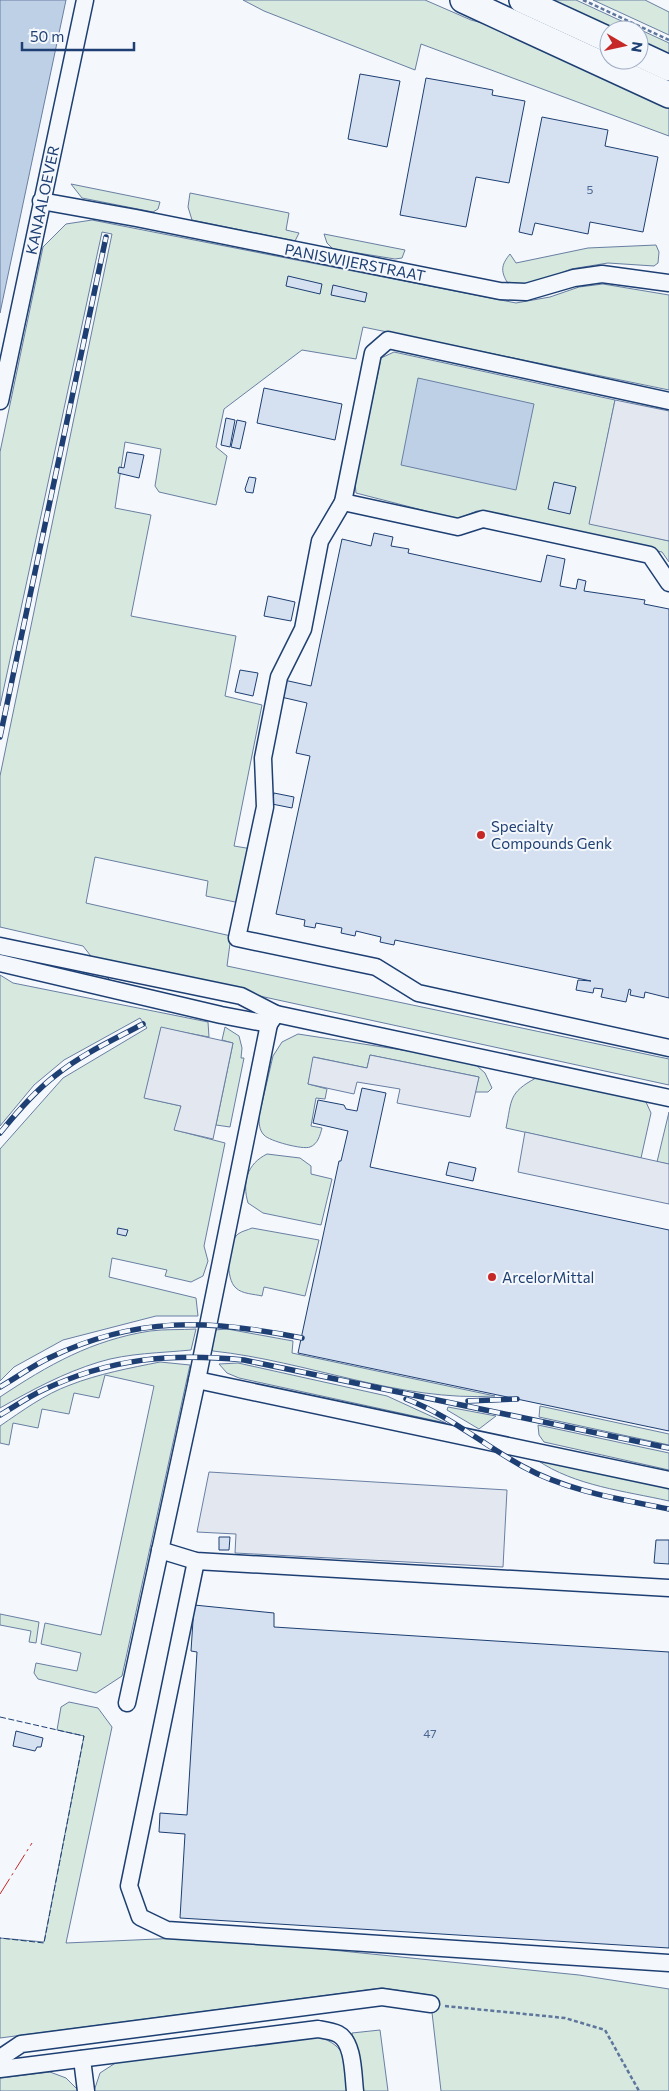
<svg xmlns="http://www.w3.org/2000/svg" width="669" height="2091" font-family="Commissioner,sans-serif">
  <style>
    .green { fill: #d7e8df; stroke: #687fa3 }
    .parking { fill: #e3e8f0; stroke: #687fa3 }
    .water { fill: #bed0e5; stroke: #687fa3 }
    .building { fill: #d5e0f0; stroke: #1d3f73 }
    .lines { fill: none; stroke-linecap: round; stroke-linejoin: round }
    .minor-casing { stroke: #1d3f73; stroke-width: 19 }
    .highway-casing { stroke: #1d3f73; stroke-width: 28 }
    .path { stroke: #5e769c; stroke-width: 2.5; stroke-dasharray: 4 2.5; stroke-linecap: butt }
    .minor { stroke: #f4f7fb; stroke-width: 16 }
    .highway { stroke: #f4f7fb; stroke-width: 25 }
    .rail-casing { stroke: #1d3f73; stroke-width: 5.5 }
    .rail { stroke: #f4f7fb; stroke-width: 4; stroke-dasharray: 11; stroke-linecap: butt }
    .fence { stroke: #1d3f73; stroke-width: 1; stroke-dasharray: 6 2.5; stroke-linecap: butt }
    .power { stroke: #c62828; stroke-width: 1; stroke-dasharray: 18 4 2.5 4; stroke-linecap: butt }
    .poi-dot { fill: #c62828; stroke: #f4f7fb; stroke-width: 2 }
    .labels { text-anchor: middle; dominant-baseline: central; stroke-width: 4; stroke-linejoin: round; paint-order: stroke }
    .number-label { font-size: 12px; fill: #4b6792 }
    .street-label { font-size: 15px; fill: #1d3f73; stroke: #f4f7fb }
    .poi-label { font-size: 15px; fill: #1d3f73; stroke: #f4f7fb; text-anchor: start }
  </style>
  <rect width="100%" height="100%" fill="#f4f7fb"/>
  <!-- green -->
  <g class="green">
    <polygon points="243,0 425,0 471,20 493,26 669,105 669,136 421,44 415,70 264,11"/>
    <polygon points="544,0 576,0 669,43 669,57 639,43 639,30 610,30"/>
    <polygon points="593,0 645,0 669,12 669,35"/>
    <polygon points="71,184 160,202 158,209 153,212 82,198"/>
    <polygon points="190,193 289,213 286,230 299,233 295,241 192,220 188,207"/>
    <polygon points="92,220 516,303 550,297 579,287 603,284 669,295 669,390 363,327 356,359 302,350 224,409 216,447 227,456 216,505 159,492 155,486 161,449 125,442 115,508 151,515 131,616 236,636 225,696 262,705 234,846 252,849 240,903 206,896 208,881 95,857 86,903 231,936 227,966 669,1059 669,1085 94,960 83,946 0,927 0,776 112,234 102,232 0,706 0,452 43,247 66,224"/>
    <polygon points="324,234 405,250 402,258 395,259 333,249 327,243"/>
    <path d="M656 245 659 252 658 263 654 266 608 263 571 269 546 279 522 284 507 282C500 270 502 264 510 254L516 263 588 248Z"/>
    <polygon points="394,352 615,400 590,523 669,541 669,562 662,552 477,511 457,519 356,493 355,483 381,358"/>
    <polygon points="0,975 13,983 208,1022 209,1037 161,1028 145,1098 181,1106 175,1130 225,1143 204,1246 208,1261 203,1276 191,1282 165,1276 167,1270 112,1258 109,1277 196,1298 198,1316 156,1316 63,1340 14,1367 0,1381 0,1149 63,1078 147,1028 140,1018 64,1060 34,1085 0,1126"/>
    <polygon points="225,1027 239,1036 242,1048 241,1058 244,1058 230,1127 216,1125 233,1043 222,1040"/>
    <path d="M298 1034 448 1057 476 1065 485 1073 492 1088 488 1092H475L479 1077 370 1055 367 1068 314 1057 308 1084 327 1089 325 1099 316 1098 311 1126 322 1128C320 1135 318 1144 310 1147 303 1150 269 1141 264 1135 259 1130 259 1123 259 1116L273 1056 282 1042Z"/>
    <path d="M536 1078 645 1100 651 1113 641 1158 506 1128C512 1100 508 1093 536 1078Z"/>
    <polygon points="669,1112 669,1164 657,1162"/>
    <path d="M267 1154 300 1158 311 1166V1174L332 1179 321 1225 263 1213 248 1203C242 1182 247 1164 267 1154Z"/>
    <path d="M252 1228 319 1240 305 1296 264 1287 262 1296C254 1294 242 1294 236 1288 225 1279 227 1243 238 1234 242 1231 248 1230 252 1228Z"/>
    <path d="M196 1329 191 1350C161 1353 128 1353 99 1362 63 1373 32 1390 0 1408V1397C48 1365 92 1340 150 1331 165 1329 181 1330 196 1329Z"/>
    <path d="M227 1329 293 1341 292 1353 495 1396C400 1402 307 1361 213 1351L211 1348 214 1330Z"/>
    <path d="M160 1362 190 1365 122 1676 96 1693 38 1679 34 1673 36 1663 77 1671 81 1653 41 1644 45 1623 101 1635 154 1386 105 1375 99 1398 74 1393 69 1414 42 1409 38 1428 13 1423 9 1445 0 1443V1426C22 1411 45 1394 70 1385 98 1374 130 1368 160 1362Z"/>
    <polygon points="238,1363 387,1396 446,1423 239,1378 227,1373 219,1364"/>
    <polygon points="540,1406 669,1434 669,1445 539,1417"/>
    <polygon points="448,1407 496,1416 479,1429 447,1410"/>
    <polygon points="538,1425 669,1453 669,1470 544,1442 539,1435"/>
    <path d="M537 1460 669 1488V1501C625 1491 575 1486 537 1460Z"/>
    <polygon points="0,1614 39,1622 36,1643 29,1642 31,1631 0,1625"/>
    <polygon points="69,1702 98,1708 112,1727 66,1943 203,1937 579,1975 669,1989 669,2091 441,2091 430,1995 382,1988 0,2038 0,1938 44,1942 84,1736 57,1730 61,1707"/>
    <polygon points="380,2030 388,2091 360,2091 352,2033"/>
    <path d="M317 2036C349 2047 345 2061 349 2091H94L100 2073 120 2060Z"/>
    <polygon points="50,2072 66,2078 79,2091 0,2091 0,2078"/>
  </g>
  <!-- parking -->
  <g class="parking">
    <polygon points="615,400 669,411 669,541 589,524"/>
    <polygon points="161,1027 233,1043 213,1139 174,1130 181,1106 144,1098"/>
    <polygon points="370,1055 479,1077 470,1117 397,1103 400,1089 357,1082 354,1094 308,1084 313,1057 367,1068"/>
    <polygon points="525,1132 669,1164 669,1204 518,1172"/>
    <polygon points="209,1472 507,1490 503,1567 235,1553 236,1534 197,1532"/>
  </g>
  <!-- water -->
  <g class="water">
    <polygon points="0,0 66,0 0,313"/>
    <polygon points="418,378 534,404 516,490 401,465"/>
  </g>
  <!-- building -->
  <g class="building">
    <polygon points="360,74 400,81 387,147 348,139"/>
    <polygon points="426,78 493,90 492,95 525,101 509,183 476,177 466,227 400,215"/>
    <polygon points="542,117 608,130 605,146 658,157 643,232 590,222 588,234 535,223 532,235 519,232"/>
    <polygon points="288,276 322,284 320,294 286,286"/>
    <polygon points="333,285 367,293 365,302 331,295"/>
    <polygon points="264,388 342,404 335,440 257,423"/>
    <polygon points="226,418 235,420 230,447 221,445"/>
    <polygon points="237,420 246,422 240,449 231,447"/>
    <polygon points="127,452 144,455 139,478 118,473 119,467 124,468"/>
    <polygon points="249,477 256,478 253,493 246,492 245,489"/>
    <polygon points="554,482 576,487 570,514 548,509"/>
    <polygon points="374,533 393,537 391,546 409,549 408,553 541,582 547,555 565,559 560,586 576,589 578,579 586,581 584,591 645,600 644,604 669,609 669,998 645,992 644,998 630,995 631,990 629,989 626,1002 601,997 603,989 594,988 593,993 576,990 578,980 591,981 395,940 394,945 380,942 381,937 356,931 355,936 341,933 342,928 316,923 315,928 304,926 305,920 276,914 310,756 296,753 307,703 281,697 284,680 311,686 342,539 371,546"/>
    <polygon points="268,596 295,602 291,621 264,616"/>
    <polygon points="240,670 258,673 253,696 235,692"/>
    <polygon points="274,793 294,797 292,808 272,804"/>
    <polygon points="88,969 109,974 108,981 86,976"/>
    <polygon points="362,1088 386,1093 370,1167 669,1230 669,1431 298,1353 339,1161 341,1161 348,1131 313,1123 318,1100 344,1105 346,1109 357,1111"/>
    <polygon points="449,1162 476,1168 473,1181 446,1175"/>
    <polygon points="118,1228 128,1230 126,1236 117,1234"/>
    <polygon points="219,1537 230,1537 229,1550 219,1550"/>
    <polygon points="656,1540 669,1540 669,1564 654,1563"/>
    <polygon points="194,1605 274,1613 274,1627 669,1652 669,1948 180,1918 185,1834 159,1832 160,1813 187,1815 197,1652 191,1651"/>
    <polygon points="16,1731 43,1738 41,1747 37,1747 35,1751 13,1746"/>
  </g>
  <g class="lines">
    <defs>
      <g id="minor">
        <polyline points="41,201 136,218 500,291 526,292 574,278 602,274 669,283"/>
        <polyline points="0,401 85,0"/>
        <polyline points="343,502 373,353 388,340 669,401"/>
        <polyline points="669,583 650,555 483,519 458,527 343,502 320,541 303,629 279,677 263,758 265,807 237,938 376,967 418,993 669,1048"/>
        <polyline points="0,946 241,996 276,1014"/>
        <polyline points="0,963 221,1015 269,1024 276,1014 669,1098"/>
        <polyline points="197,1380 669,1480"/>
        <polyline points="160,1550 196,1561 669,1588"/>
        <polyline points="196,1561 129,1886 140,1917 167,1930 669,1963"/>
        <polyline points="127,1703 197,1380 269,1024"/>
        <polyline points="0,2058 21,2044 382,1997 431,2004"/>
        <polyline points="82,2059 86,2091"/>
        <path d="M0 2069 318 2029C324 2030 332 2031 338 2034 354 2042 353 2075 355 2091"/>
      </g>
      <g id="highway">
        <polyline points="463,0 669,95"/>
        <polyline points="522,0 609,40"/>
        <polyline points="639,54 669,68"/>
      </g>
    </defs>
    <!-- minor casing -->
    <use href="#minor" class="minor-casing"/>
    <!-- highway casing -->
    <use href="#highway" class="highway-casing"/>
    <!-- path -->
    <g class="path">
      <polyline points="583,0 669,40"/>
      <polyline points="445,2006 565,2018 605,2030 639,2091"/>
    </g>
    <!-- minor -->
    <use href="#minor" class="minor"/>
    <!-- highway -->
    <use href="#highway" class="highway"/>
    <defs>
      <g id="rail">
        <polyline points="0,737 106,237"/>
        <path d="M0 1133C17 1112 35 1091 56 1075 82 1054 113 1040 143 1024"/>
        <path d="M0 1387C16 1378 32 1366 49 1358 136 1316 209 1319 302 1338"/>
        <path d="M406 1399C449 1415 482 1444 522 1466 567 1491 619 1499 669 1509"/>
        <polyline points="468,1401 517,1399"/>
        <path d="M0 1415C14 1407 28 1397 43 1390 111 1358 170 1353 244 1360L669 1448"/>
      </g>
    </defs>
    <!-- rail casing -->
    <use href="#rail" class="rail-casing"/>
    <!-- rail -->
    <use href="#rail" class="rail"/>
    <!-- fence -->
    <polyline class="fence" points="0,1717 84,1736 44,1943 0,1938"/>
    <!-- power -->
    <polyline class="power" points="0,1894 32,1843"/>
  </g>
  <!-- markers -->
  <g class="poi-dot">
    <circle cx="481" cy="835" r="5"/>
    <circle cx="492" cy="1277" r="5"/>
  </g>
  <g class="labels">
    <!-- number labels -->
    <g class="number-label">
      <text x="590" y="189">5</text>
      <text x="430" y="1733">47</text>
    </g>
    <!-- street labels -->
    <g class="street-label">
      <text transform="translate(42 200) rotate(-78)">KANAALOEVER</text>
      <text transform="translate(355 262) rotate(11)">PANISWIJERSTRAAT</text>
    </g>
    <!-- poi labels -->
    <g class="poi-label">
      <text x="491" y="826">Specialty<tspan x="491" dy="17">Compounds Genk</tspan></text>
      <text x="502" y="1277">ArcelorMittal</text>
    </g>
  </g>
  <!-- north arrow -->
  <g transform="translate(624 45) rotate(99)"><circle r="24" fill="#f4f7fb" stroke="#9eadc5"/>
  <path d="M0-4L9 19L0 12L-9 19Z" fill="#c62828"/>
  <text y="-8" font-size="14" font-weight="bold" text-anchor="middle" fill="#1d3f73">N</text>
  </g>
  <!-- scale -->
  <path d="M22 42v8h112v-8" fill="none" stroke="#1d3f73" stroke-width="2.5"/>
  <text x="30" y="42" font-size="15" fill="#1d3f73" stroke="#f4f7fb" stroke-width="4" paint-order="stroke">50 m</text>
</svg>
